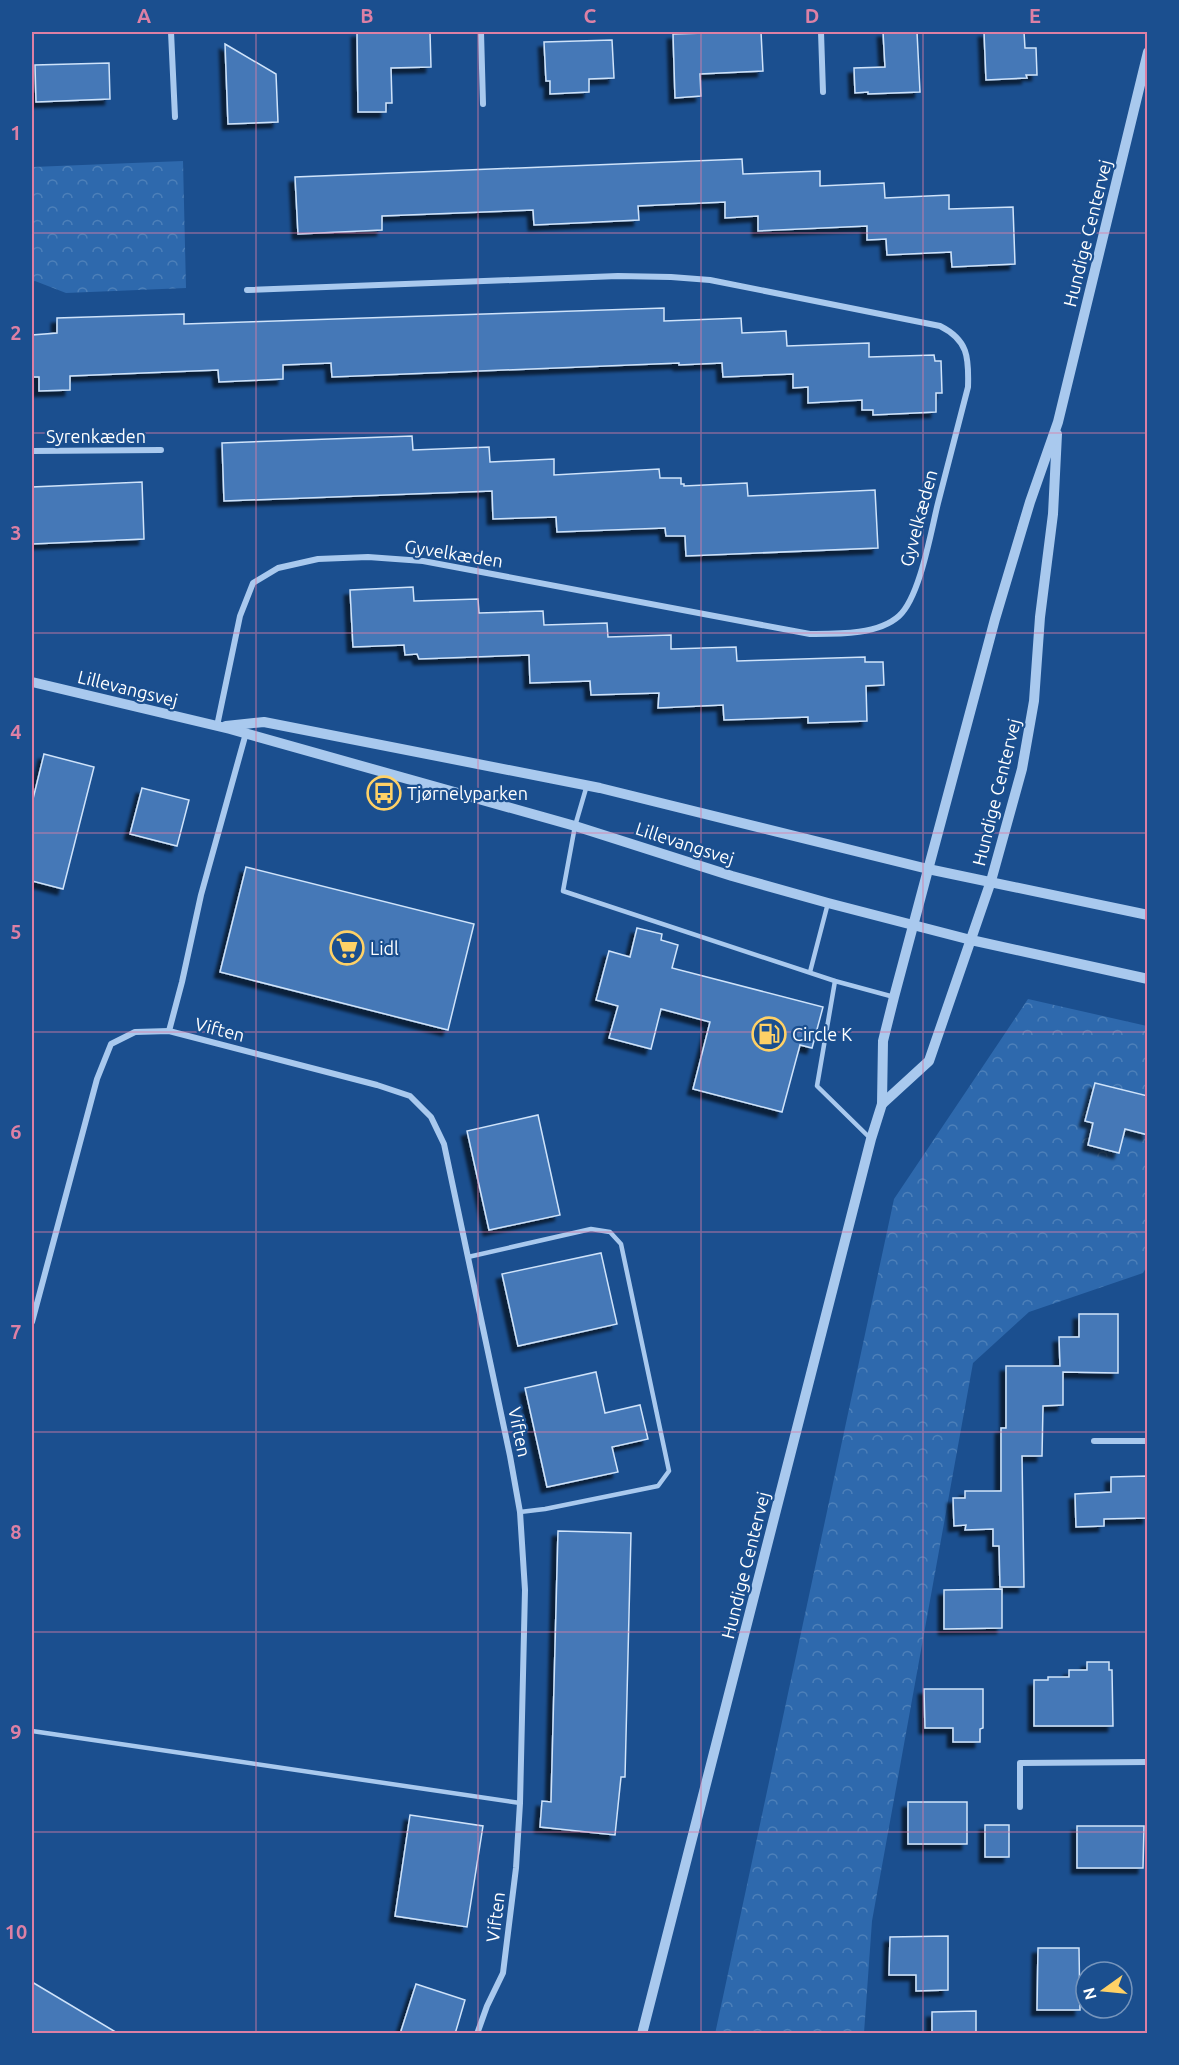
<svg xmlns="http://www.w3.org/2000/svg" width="1179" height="2065" font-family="Ubuntu,sans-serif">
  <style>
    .forest { fill: url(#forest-crowns) }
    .building { fill: #4478b7; stroke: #cfe3fa; stroke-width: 1.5; filter: url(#shadow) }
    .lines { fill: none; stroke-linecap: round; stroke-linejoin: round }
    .service { stroke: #a9c9ee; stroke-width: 4.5 }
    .minor { stroke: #a9c9ee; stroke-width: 6 }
    .tertiary { stroke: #a9c9ee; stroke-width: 10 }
    .grid { fill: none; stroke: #dd80a5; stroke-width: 1.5; stroke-opacity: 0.55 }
    .labels { text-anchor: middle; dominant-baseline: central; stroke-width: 4.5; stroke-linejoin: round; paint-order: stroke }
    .street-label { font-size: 18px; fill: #fff; stroke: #1b4f8f }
    .poi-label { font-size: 18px; fill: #fff; stroke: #1b4f8f; text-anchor: start }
    .neatline { fill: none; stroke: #dd80a5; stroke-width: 2 }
    .grid-label { font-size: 20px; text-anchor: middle; font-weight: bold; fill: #dd80a5 }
  </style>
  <defs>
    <pattern id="forest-crowns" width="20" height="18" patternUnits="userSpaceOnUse" patternTransform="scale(1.5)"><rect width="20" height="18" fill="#2e69ad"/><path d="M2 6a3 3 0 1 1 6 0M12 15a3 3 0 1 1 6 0" fill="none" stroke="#4d80b9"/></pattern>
    <filter id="shadow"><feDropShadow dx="-5.5" dy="5.5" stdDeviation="1.5" flood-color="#0009"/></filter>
  </defs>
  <rect width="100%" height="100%" fill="#1b4f8f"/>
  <!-- forest -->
  <g class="forest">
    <polygon points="183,161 186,288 66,293 35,281 32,282 32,167"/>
    <polygon points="1028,999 1147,1026 1147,1266 1143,1273 1029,1312 973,1363 872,1921 864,2033 715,2034 894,1199"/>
  </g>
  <!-- building -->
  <g class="building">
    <polygon points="357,32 430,32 431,67 391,68 392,103 386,103 386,112 358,112"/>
    <polygon points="739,32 761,32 763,71 700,74 701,96 675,98 673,34"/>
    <polygon points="883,32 917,32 920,92 868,94 868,92 855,93 854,68 885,67"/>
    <polygon points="984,32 1024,32 1025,48 1036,48 1037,75 1026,75 1027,78 986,80"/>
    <polygon points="612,40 614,78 589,79 589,92 550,94 550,81 546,81 544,42"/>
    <polygon points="225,44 276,74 278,122 228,124"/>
    <polygon points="109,63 110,99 36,102 35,65"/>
    <polygon points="742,159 743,174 820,171 820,186 884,183 885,198 949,195 949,209 1013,207 1015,264 952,267 951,252 887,255 886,239 867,240 867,226 758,231 758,216 725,218 725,202 638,206 639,220 598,222 534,225 533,210 382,216 382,230 298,234 295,177"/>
    <polygon points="664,308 664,321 741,318 742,333 786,331 787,346 869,343 869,357 934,355 935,361 941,361 942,393 936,393 936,412 873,415 873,410 862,410 862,400 808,403 808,387 793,388 793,374 723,377 722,363 679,365 679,363 332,377 331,363 283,365 283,379 219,382 218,370 143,373 70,376 70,390 39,391 39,377 32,377 32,335 57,333 57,318 184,314 184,324"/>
    <polygon points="412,436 413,450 489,447 490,462 554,459 554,475 659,469 660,478 681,478 681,484 684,484 684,486 747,483 748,496 875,490 878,548 686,556 685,536 666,536 665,528 557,532 556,517 493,519 492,491 224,501 222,443"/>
    <polygon points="142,482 144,539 32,544 32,487"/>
    <polygon points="413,587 414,601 478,599 479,613 543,611 544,625 607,623 608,637 671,635 671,649 736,647 737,661 865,657 865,662 883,662 884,685 866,686 867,721 808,723 808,717 724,720 723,705 658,708 659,693 591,695 590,681 530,683 529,655 419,659 417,654 405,655 404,645 353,647 350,590"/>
    <polygon points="44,754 94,767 63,889 32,881 32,803"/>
    <polygon points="142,788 189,800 177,846 130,834"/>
    <polygon points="246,867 474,924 448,1030 220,972"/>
    <polygon points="637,928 662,934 661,940 678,945 672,968 823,1007 812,1048 800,1045 782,1112 693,1089 710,1022 661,1009 651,1049 609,1038 618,1006 596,1000 609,951 630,957"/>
    <polygon points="1095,1083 1148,1096 1148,1135 1125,1129 1119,1153 1088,1145 1093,1123 1085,1121"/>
    <polygon points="538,1115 560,1215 489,1230 467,1131"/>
    <polygon points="601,1253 617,1324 518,1346 502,1274"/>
    <polygon points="1079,1314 1118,1314 1118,1373 1063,1372 1063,1405 1043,1406 1042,1456 1022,1456 1024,1587 1000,1587 999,1546 993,1546 993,1529 965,1530 966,1525 954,1526 953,1498 965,1498 965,1491 1001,1491 1001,1428 1006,1428 1006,1366 1060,1366 1059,1337 1079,1337"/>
    <polygon points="596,1372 605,1413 640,1405 648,1439 612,1447 618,1472 547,1487 525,1388"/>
    <polygon points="1148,1476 1148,1518 1104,1519 1104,1526 1076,1527 1075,1494 1111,1492 1111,1477"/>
    <polygon points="558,1531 631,1533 625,1777 621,1777 615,1835 540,1827 542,1801 551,1802"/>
    <polygon points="1002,1589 1002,1628 944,1629 944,1590"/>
    <polygon points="1087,1662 1109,1662 1109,1670 1112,1670 1113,1726 1034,1726 1034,1680 1048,1680 1048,1677 1069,1677 1069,1670 1087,1670"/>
    <polygon points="924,1689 983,1689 983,1728 980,1729 980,1742 953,1742 953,1728 925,1728"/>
    <rect x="908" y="1802" width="59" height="42"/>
    <polygon points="410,1815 483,1826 467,1927 395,1916"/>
    <rect x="985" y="1825" width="24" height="32"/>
    <polygon points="1077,1826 1144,1826 1143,1868 1077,1868"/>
    <polygon points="948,1936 948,1990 916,1991 916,1975 889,1975 890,1937"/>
    <polygon points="1038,1948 1079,1948 1080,2010 1037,2010"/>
    <polygon points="32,1982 119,2034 32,2034"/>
    <polygon points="416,1984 465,2000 455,2034 400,2034"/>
    <polygon points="976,2011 976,2034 932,2034 932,2012"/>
  </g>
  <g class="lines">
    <!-- service -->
    <g class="service">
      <polyline points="587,785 575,826 563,891 835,981 894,997"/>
      <polyline points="810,972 828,903"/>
      <polyline points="835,981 817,1086 870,1138"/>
      <polyline points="468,1257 591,1229 610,1232 621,1244 669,1471 658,1486 545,1509 520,1512"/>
      <polyline points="32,1731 520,1803"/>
    </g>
    <!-- minor -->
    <g class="minor">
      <polyline points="171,32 175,117"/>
      <polyline points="481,32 483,104"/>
      <polyline points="821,32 823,92"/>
      <polyline points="32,451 161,450"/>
      <path d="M217 726 240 616 253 583 278 568 318 559 368 557 423 561 810 634C837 634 878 635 899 616 920 597 931 531 938 503 948 465 958 426 968 387 969 357 968 340 940 326L710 280 671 277 618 276 247 290"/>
      <polyline points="169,1031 182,982 201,895 246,733"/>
      <polyline points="32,1322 97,1079 111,1044 135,1032 169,1031 377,1085 410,1096 431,1117 444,1144 510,1456 520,1512 525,1590 520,1803 516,1868 503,1973 487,2006 477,2034"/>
      <polyline points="1094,1441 1148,1441"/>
      <polyline points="1020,1807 1020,1763 1148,1762"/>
    </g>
    <!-- tertiary -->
    <g class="tertiary">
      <polyline points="32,682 230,729 575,826 732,876 828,903 971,940 1148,979"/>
      <polyline points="226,726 264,722 600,788 928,869 1148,915"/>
      <polyline points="882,1104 929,1061 991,881 1022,769 1034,701 1040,617 1053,514 1057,434"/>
      <polyline points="642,2034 871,1139 882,1104 883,1041 894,997 995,619 1030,502 1058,422 1148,52"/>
    </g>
  </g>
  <!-- grid -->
  <path class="grid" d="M256 32V2034M478 32V2034M701 32V2034M923 32V2034M32 233H1148M32 433H1148M32 633H1148M32 833H1148M32 1032H1148M32 1232H1148M32 1432H1148M32 1632H1148M32 1832H1148"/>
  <!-- icons -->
  <defs>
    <symbol id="bus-ring" viewBox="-11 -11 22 22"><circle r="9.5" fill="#1b4f8f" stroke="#ffd166" stroke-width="1.5"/><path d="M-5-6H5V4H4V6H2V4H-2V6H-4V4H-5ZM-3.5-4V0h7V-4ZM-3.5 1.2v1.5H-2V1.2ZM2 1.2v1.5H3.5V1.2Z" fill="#ffd166"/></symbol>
    <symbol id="supermarket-ring" viewBox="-11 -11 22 22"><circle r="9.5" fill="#1b4f8f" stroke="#ffd166" stroke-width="1.5"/><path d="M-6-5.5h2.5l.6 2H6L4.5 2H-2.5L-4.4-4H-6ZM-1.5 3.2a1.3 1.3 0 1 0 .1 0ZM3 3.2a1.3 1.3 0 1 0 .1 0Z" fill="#ffd166"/></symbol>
    <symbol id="fuel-ring" viewBox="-11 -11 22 22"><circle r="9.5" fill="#1b4f8f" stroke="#ffd166" stroke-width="1.5"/><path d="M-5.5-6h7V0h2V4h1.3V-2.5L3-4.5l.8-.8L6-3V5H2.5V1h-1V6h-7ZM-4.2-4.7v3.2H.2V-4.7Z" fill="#ffd166"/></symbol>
  </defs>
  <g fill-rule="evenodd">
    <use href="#bus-ring" x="365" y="774" width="38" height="38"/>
    <use href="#supermarket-ring" x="328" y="929" width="38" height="38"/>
    <use href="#fuel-ring" x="750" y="1015" width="38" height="38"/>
  </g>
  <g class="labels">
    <!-- street labels -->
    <g class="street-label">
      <text transform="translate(1087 233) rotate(-76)">Hundige Centervej</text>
      <text x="96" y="436">Syrenkæden</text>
      <text transform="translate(918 518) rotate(-75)">Gyvelkæden</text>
      <text transform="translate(454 553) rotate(9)">Gyvelkæden</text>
      <text transform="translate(128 688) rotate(14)">Lillevangsvej</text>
      <text transform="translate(996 792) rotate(-76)">Hundige Centervej</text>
      <text transform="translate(685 843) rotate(18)">Lillevangsvej</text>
      <text transform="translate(220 1029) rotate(14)">Viften</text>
      <text transform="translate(520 1432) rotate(78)">Viften</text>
      <text transform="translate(745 1565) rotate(-76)">Hundige Centervej</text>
      <text transform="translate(495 1917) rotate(-83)">Viften</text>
    </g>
    <!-- poi labels -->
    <g class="poi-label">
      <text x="407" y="793">Tjørnelyparken</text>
      <text x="370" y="948">Lidl</text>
      <text x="792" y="1034">Circle K</text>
    </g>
  </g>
  <!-- border -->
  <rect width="1179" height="2065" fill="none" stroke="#1b4f8f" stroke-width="66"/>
  <!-- north arrow -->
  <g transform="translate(1104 1990) rotate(255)"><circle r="28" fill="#1b4f8f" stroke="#7695bc" stroke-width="1.5"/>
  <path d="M0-4.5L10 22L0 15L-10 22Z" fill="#ffd166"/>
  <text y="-9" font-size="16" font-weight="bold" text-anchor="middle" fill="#ffffff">N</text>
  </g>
  <rect x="33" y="33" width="1113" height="1999" class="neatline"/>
  <g class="grid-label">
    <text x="144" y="23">A</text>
    <text x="367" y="23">B</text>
    <text x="590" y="23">C</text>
    <text x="812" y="23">D</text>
    <text x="1035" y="23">E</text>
    <text x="16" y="140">1</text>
    <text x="16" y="340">2</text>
    <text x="16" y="540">3</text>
    <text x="16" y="739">4</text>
    <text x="16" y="939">5</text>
    <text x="16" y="1139">6</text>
    <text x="16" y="1339">7</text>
    <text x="16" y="1539">8</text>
    <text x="16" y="1739">9</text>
    <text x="16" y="1939">10</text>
  </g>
</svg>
